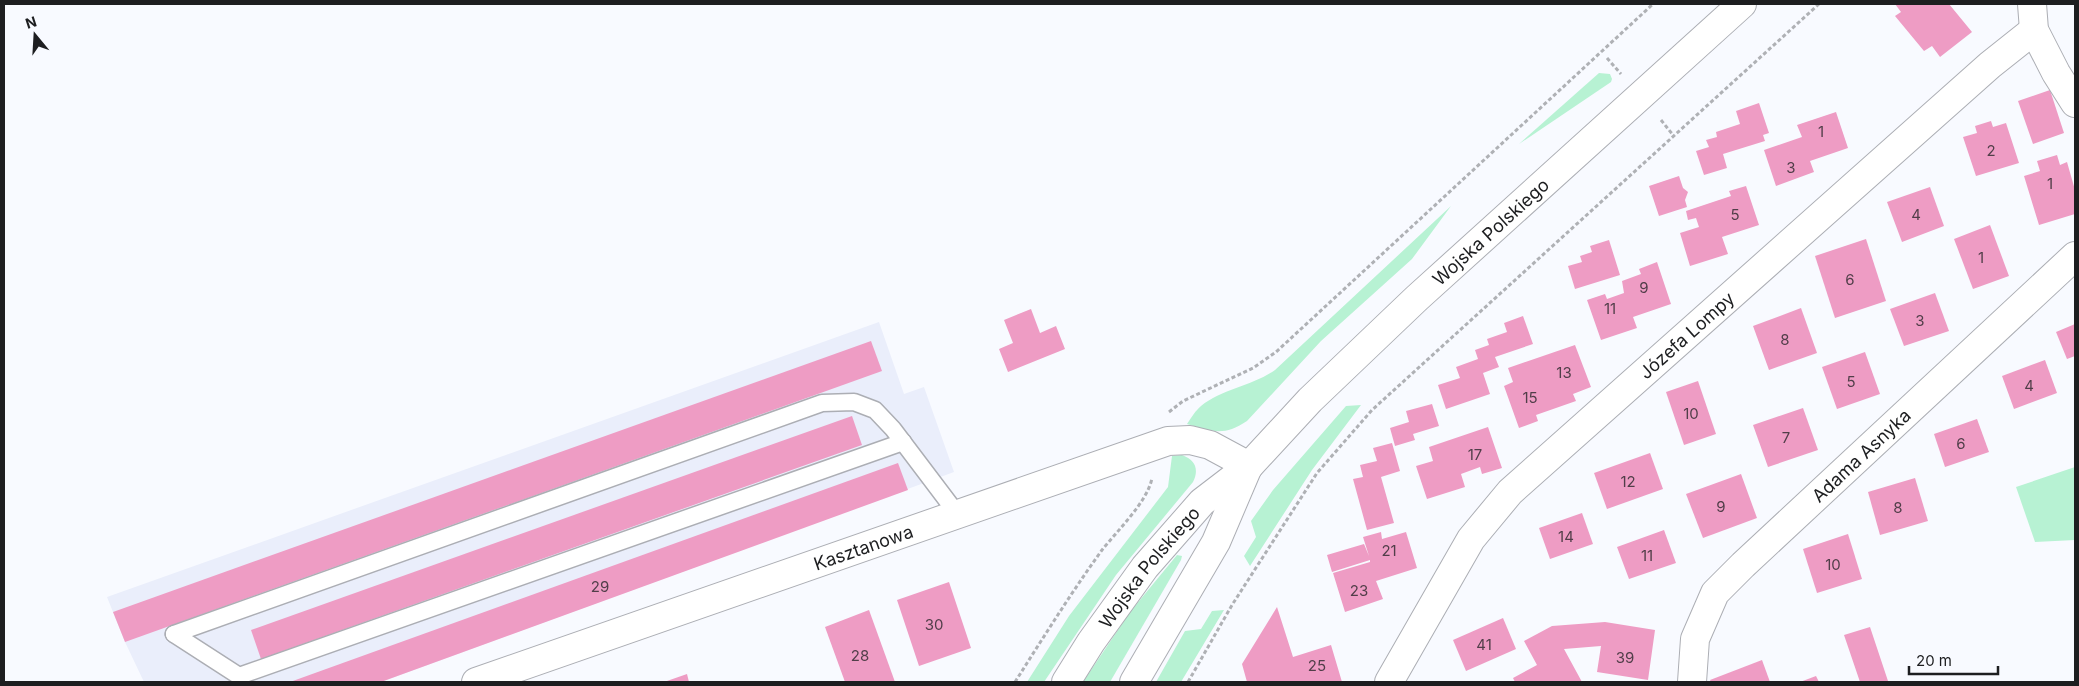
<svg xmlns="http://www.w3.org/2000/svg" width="2079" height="686" font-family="Inter,sans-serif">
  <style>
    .built { fill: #eaeefb }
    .green { fill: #b7f2d3 }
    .building { fill: #ee9cc4 }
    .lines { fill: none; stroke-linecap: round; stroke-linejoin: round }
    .lane-casing { stroke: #acaeb4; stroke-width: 19 }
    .street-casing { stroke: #acaeb4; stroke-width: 30 }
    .secondary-casing { stroke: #acaeb4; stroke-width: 30 }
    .path { stroke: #afb1b5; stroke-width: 3; stroke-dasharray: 4 2.5; stroke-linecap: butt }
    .lane { stroke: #fff; stroke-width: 16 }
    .street { stroke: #fff; stroke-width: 28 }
    .secondary { stroke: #fff; stroke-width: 28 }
    .labels { text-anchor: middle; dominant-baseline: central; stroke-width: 5; stroke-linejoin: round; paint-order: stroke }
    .number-label { font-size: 15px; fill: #513e49 }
    .street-label { font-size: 18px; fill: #1d1e20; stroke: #f8faff }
  </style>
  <rect width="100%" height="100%" fill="#f8faff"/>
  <!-- built -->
  <polygon class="built" points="879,322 904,394 924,387 954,472 381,682 144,682 125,642 107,597"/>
  <!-- green -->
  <g class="green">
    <polygon points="1599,73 1610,74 1612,79 1611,82 1519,144"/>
    <path d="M1451 206 1412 259 1321 341 1247 421C1223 437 1212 431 1187 424 1191 418 1196 410 1201 406 1222 389 1252 386 1275 370Z"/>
    <polygon points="1361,405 1312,470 1250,566 1244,556 1256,537 1251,521 1273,490 1346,406"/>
    <path d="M1182 455C1196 460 1199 470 1193 482L1116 575 1044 682H1027L1069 616 1168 487 1172 456Z"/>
    <polygon points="2075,467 2075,540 2035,542 2016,487"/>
    <polygon points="1177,555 1182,556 1181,560 1110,682 1083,682 1130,612"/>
    <polygon points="1224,610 1181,682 1156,682 1185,631 1201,629 1212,611"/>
  </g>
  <!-- building -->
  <g class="building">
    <polygon points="1895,4 1949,4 1972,32 1940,57 1932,46 1924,51 1895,16 1901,12"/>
    <polygon points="2050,90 2064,133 2033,144 2018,101"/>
    <polygon points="1759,103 1769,133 1763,135 1765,141 1723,154 1727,168 1704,175 1696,151 1709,147 1706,140 1717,137 1716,132 1740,124 1736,111"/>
    <polygon points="1836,112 1848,148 1810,161 1814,172 1776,186 1764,150 1802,137 1797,125"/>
    <polygon points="1991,121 1993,127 2006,123 2019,163 1976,176 1963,137 1977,133 1975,126"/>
    <polygon points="2057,155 2060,165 2067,162 2075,190 2075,214 2039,225 2024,176 2040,171 2037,161"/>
    <polygon points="1679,176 1683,188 1688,192 1685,200 1687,207 1659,216 1649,186"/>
    <polygon points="1746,186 1759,225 1722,237 1728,254 1690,266 1680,233 1699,227 1696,218 1688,220 1686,211 1731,196 1729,191"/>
    <polygon points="1930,187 1944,226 1902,242 1887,202"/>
    <polygon points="1990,225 2009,276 1973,289 1954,239"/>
    <polygon points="1866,239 1886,301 1835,318 1815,256"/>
    <polygon points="1609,240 1620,275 1575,289 1568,266 1582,262 1580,256 1592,252 1590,246"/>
    <polygon points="1657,262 1671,304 1633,317 1637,328 1601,340 1587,300 1605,294 1607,299 1624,293 1622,281 1641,274 1639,269"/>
    <polygon points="1935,293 1949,331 1904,346 1890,309"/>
    <polygon points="1801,308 1817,353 1769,370 1753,326"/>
    <polygon points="1031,309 1040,333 1056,326 1065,349 1008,372 999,349 1013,343 1004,320"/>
    <polygon points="1523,316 1533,344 1495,357 1499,367 1483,373 1490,394 1446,409 1438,385 1460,378 1456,367 1478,359 1475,350 1489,345 1487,339 1507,332 1504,323"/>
    <polygon points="2075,324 2075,356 2067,359 2056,332"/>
    <polygon points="871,341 882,371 125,642 113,612"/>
    <polygon points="1575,345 1591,387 1573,394 1576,401 1536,415 1538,421 1519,428 1504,386 1513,382 1508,368"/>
    <polygon points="1865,352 1880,394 1837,409 1822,367"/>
    <polygon points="2045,360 2057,393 2014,409 2002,376"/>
    <polygon points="1698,381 1716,434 1684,445 1666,392"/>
    <polygon points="1432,404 1439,426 1413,434 1415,440 1395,446 1390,428 1409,422 1406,411"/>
    <polygon points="1803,408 1818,450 1768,467 1753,425"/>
    <polygon points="852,416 862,445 261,659 251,630"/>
    <polygon points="1977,419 1989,452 1945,467 1934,434"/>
    <polygon points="1488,427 1502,468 1482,474 1480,467 1461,474 1465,487 1427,499 1416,466 1433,461 1429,447"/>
    <polygon points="1392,443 1400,471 1381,477 1394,523 1367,530 1353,479 1363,477 1360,465 1377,461 1373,448"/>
    <polygon points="1650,453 1663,489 1607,509 1594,473"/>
    <polygon points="898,463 908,490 381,682 290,682"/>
    <polygon points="1741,474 1757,518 1703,538 1686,494"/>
    <polygon points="1915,478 1928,521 1880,535 1868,492"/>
    <polygon points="1582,513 1593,544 1550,559 1539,528"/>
    <polygon points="1664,530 1676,563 1629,579 1617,547"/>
    <polygon points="1381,532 1382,539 1406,532 1417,568 1376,581 1383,599 1345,612 1333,573 1370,562 1370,560 1332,572 1327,555 1364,544 1369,556 1363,537"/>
    <polygon points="1848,534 1862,579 1817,593 1803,549"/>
    <polygon points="949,582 971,648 919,666 897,600"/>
    <polygon points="1277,607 1293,657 1331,645 1342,682 1247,682 1242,664"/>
    <polygon points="869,610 895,682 845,682 825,627"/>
    <polygon points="1503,618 1516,649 1466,671 1453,640"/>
    <polygon points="1605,622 1655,630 1648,680 1597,672 1601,646 1564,649 1582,682 1515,682 1513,678 1537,665 1524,641 1552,626"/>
    <polygon points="1870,627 1888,681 1889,682 1860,682 1844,635"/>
    <polygon points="1762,660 1770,682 1711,682 1710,680"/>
    <polygon points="687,674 689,682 664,682"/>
    <polygon points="1816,676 1819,682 1800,682"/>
  </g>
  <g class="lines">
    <defs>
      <g id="lane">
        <polyline points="174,634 822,403 854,402 875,410 893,429 958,515"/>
        <polyline points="174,634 239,676 903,442"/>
      </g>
      <g id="street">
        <polyline points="2032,4 2034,30 2056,73 2075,103"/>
        <path id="s1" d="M476 682 1168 441 1190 440 1210 445 1249 466"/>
        <path id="s2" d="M1389 682 1471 539 1510 492 1990 65 2034 30"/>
        <path id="s3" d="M1692 682 1695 639 1715 593 1743 565 2075 256"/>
      </g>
      <g id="secondary">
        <path id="s4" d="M1066 682 1091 642 1145 567 1202 502 1249 466 1310 400 1417 298 1742 4"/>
        <polyline points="1134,682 1216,542 1248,467"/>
      </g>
    </defs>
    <!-- lane casing -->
    <use href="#lane" class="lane-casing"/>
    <!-- street casing -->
    <use href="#street" class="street-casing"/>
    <!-- secondary casing -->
    <use href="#secondary" class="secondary-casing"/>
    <!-- path -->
    <g class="path">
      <polyline points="1607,58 1621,74"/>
      <polyline points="1661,120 1673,135"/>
      <polyline points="1169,412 1183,401 1253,368 1276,352 1653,4"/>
      <path d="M1015 682C1043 638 1071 593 1102 550 1117 531 1148 501 1152 478"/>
      <polyline points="1188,682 1232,605 1317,473 1372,410 1819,4"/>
    </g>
    <!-- lane -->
    <use href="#lane" class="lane"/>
    <!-- street -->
    <use href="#street" class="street"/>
    <!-- secondary -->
    <use href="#secondary" class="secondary"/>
  </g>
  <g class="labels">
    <!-- number labels -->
    <g class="number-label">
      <text x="1821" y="131">1</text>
      <text x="1991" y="150">2</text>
      <text x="1791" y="167">3</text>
      <text x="2050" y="183">1</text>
      <text x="1735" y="214">5</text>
      <text x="1916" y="214">4</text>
      <text x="1981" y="257">1</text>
      <text x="1850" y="279">6</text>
      <text x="1644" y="287">9</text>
      <text x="1610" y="308">11</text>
      <text x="1920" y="320">3</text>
      <text x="1785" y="339">8</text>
      <text x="1564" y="372">13</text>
      <text x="1851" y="381">5</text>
      <text x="2029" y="385">4</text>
      <text x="1530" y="397">15</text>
      <text x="1691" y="413">10</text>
      <text x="1786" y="437">7</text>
      <text x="1961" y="443">6</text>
      <text x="1475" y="454">17</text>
      <text x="1628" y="481">12</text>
      <text x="1721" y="506">9</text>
      <text x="1898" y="507">8</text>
      <text x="1566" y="536">14</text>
      <text x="1389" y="550">21</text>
      <text x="1647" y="555">11</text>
      <text x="1833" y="564">10</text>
      <text x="600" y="586">29</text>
      <text x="1359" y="590">23</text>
      <text x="934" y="624">30</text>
      <text x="1484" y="644">41</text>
      <text x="860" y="655">28</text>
      <text x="1625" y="657">39</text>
      <text x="1317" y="665">25</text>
    </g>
    <!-- street labels -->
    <g class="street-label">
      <text stroke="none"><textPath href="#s4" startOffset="622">Wojska Polskiego</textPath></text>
      <text stroke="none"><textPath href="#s2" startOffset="462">Józefa Lompy</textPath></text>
      <text stroke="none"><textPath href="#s3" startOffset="294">Adama Asnyka</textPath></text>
      <text stroke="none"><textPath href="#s1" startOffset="410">Kasztanowa</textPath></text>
      <text stroke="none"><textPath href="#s4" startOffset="142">Wojska Polskiego</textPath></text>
    </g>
  </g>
  <!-- border -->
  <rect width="2079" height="686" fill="none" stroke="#1d1e20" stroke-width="10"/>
  <!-- north arrow -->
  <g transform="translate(35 35) rotate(342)" stroke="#f8faff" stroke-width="4" paint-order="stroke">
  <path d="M0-4L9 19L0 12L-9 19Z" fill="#1d1e20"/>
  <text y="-8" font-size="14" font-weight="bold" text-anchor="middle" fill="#1d1e20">N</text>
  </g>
  <!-- scale -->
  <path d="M1909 666v8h89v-8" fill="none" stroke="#1d1e20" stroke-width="2.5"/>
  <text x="1916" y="666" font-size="15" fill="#1d1e20" stroke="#f8faff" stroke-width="4" paint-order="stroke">20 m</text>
</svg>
